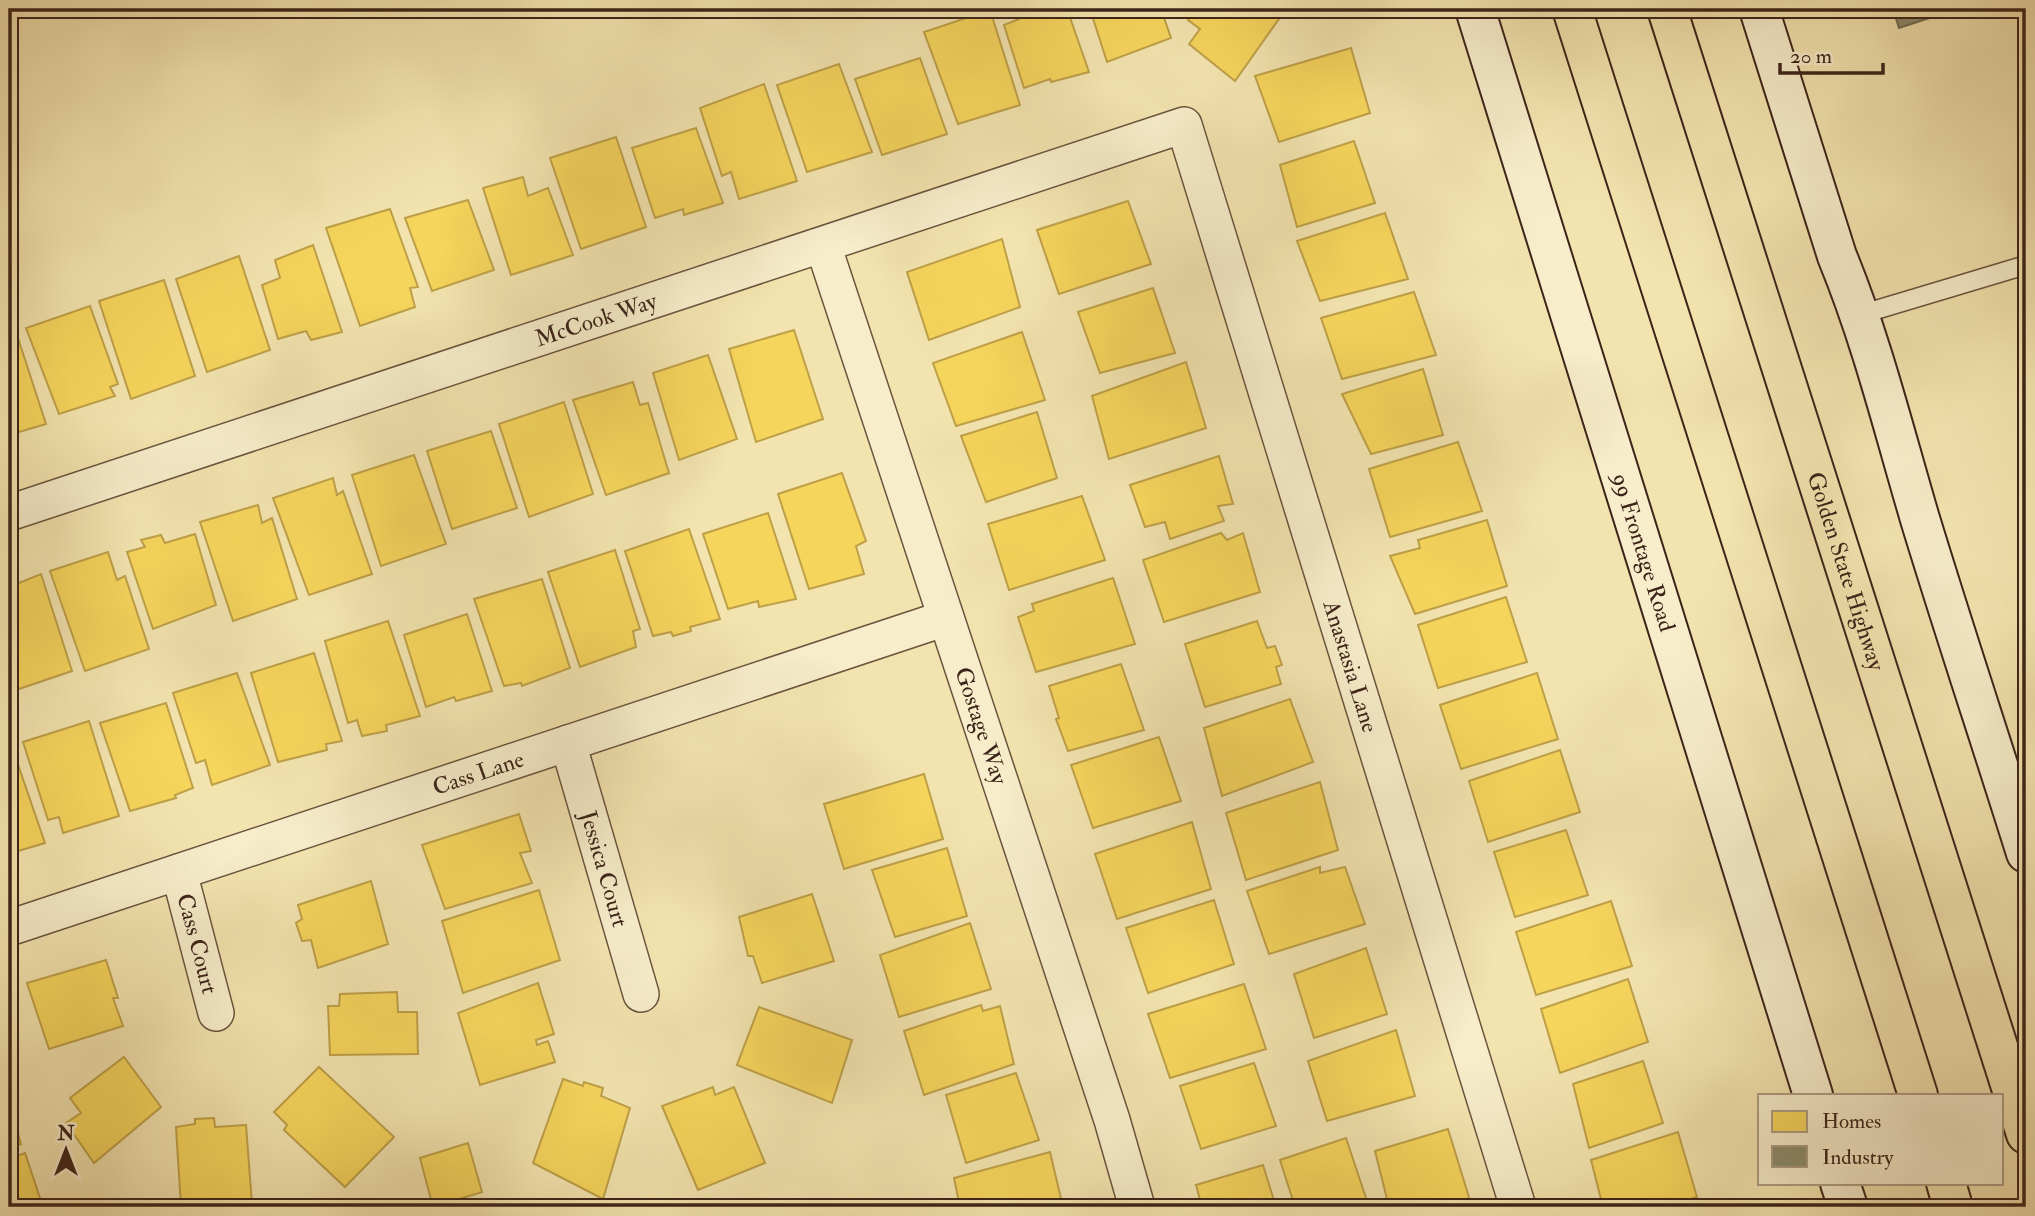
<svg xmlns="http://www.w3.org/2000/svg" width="2035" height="1216" font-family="'IM FELL Double Pica',serif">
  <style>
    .homes { fill: #f6d55c; stroke: #bea048; stroke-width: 2 }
    .industry { fill: #8c8c6e; stroke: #746d54; stroke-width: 2 }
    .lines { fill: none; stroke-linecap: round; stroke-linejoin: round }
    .lane-casing { stroke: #6a543e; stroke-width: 21 }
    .street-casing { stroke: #6a543e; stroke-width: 38 }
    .secondary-casing { stroke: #3d2419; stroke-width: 42 }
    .highway-casing { stroke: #3d2419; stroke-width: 42 }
    .lane { stroke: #f7edcb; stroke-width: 18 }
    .street { stroke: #f7edcb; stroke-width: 35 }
    .secondary { stroke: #f7edcb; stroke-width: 38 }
    .highway { stroke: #f3e4af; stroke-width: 38 }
    .labels { text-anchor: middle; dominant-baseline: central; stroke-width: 7; stroke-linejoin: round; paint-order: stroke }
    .street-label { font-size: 23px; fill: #3d2419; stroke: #f7edcb }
  </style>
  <rect width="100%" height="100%" fill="#f3e4af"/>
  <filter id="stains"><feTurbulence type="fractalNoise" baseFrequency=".00286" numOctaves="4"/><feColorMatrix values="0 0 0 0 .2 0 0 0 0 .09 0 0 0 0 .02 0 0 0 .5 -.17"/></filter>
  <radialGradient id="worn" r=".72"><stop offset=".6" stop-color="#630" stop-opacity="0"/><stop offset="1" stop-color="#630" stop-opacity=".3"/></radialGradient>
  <!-- homes -->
  <g class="homes">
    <polygon points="1022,9 1067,9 1089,72 1051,82 1050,79 1024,88 1004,25 1024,17"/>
    <polygon points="1090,9 1161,9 1171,38 1107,62"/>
    <polygon points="1197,9 1286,9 1235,81 1189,44 1200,29 1188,20"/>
    <polygon points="990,10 1020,105 958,124 924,32"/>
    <polygon points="1351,48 1370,113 1279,142 1255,76"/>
    <polygon points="920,58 947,134 882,155 855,79"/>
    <polygon points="839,64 872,152 807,172 777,85"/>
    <polygon points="764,84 797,181 739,199 731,172 722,176 700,108"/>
    <polygon points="696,128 723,203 684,215 683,209 655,218 632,148"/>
    <polygon points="616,137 646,227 581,249 550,158"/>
    <polygon points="1354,141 1375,203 1297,227 1280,165"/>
    <polygon points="523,177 528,196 548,188 573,255 511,275 483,188"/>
    <polygon points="468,200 494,270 432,291 405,218"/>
    <polygon points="1128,201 1151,264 1059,294 1037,230"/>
    <polygon points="390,209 418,287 410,288 415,307 360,326 326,228"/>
    <polygon points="1385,213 1408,279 1320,301 1297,241"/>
    <polygon points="1002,239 1020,307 929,340 907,272"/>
    <polygon points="313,245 342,332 311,340 306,331 278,339 262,285 280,278 275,260"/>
    <polygon points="239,256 270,350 207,372 176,279"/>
    <polygon points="164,280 195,376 131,399 99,301"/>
    <polygon points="1153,288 1175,353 1100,373 1078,312"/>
    <polygon points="1414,292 1436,355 1342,379 1321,318"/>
    <polygon points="90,306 118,384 110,387 115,396 59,414 26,328"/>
    <polygon points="794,330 823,419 756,442 729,349"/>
    <polygon points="1022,332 1045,400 956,426 933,363"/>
    <polygon points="17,335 46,424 9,435 9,338"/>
    <polygon points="708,355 737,439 679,460 653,373"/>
    <polygon points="1186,362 1206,428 1109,459 1092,396"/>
    <polygon points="1423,369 1443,435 1371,454 1342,394"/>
    <polygon points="633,382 640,405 648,403 669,473 606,495 573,400"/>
    <polygon points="564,402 593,494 529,517 499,424"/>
    <polygon points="1037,412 1057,478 986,502 961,436"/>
    <polygon points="491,431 517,508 452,529 427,451"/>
    <polygon points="1458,442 1482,511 1390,537 1369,469"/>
    <polygon points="414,455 446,544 381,566 352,475"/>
    <polygon points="1219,456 1233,504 1218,506 1224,521 1170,539 1165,522 1145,527 1130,485"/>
    <polygon points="842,473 866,541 856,546 864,574 809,589 778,494"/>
    <polygon points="333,478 337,495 343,491 372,574 309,595 273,498"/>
    <polygon points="1082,496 1105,560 1009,590 988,524"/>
    <polygon points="258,505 262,523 272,518 297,599 233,621 200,522"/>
    <polygon points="768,513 796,599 759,607 758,601 728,609 703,534"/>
    <polygon points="1487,520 1507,586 1415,614 1390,556 1420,548 1418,540"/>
    <polygon points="689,529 720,619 690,627 691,631 673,636 671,632 653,636 625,551"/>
    <polygon points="1221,533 1227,540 1243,533 1260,592 1164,622 1143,560"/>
    <polygon points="195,534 216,605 153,629 127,552 145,547 141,540 161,535 165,543"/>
    <polygon points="615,550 640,629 633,631 636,647 580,667 548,572"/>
    <polygon points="108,552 117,580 125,576 149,649 85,671 50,571"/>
    <polygon points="41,574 72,671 10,692 9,587"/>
    <polygon points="1113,578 1135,644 1036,672 1018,617 1034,611 1032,604"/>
    <polygon points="542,579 570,668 522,686 521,683 504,686 474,599"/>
    <polygon points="1506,597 1527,662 1438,688 1418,625"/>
    <polygon points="467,614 492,691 456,701 454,697 426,707 404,635"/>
    <polygon points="388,621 420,716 386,725 387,731 362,736 357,720 348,723 325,641"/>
    <polygon points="1257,621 1267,648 1275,646 1282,665 1276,667 1281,684 1205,707 1185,644"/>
    <polygon points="314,653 342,741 326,744 327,750 278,762 251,673"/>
    <polygon points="1121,664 1144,730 1068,751 1056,719 1059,718 1049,686"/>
    <polygon points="237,673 270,765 212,785 205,760 196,763 173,693"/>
    <polygon points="1537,673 1558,739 1461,769 1440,705"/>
    <polygon points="1290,699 1313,762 1222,796 1204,728"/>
    <polygon points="166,703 193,788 175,795 176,798 130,811 100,723"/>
    <polygon points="89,721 119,816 63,833 59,817 48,820 23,742"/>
    <polygon points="1159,737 1181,801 1093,828 1071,765"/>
    <polygon points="13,750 45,843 11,853 9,851 9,751"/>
    <polygon points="1560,750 1580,812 1488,842 1469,781"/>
    <polygon points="924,774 943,839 844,869 824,804"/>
    <polygon points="1320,782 1338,850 1246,880 1226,813"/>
    <polygon points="519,814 531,851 520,853 532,883 445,909 422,845"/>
    <polygon points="1192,822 1211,889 1117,919 1095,854"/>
    <polygon points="1566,830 1588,895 1515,917 1494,852"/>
    <polygon points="947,848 967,916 895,937 872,870"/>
    <polygon points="1320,867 1320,873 1345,867 1365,924 1269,954 1247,891"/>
    <polygon points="371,881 388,944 318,968 311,940 302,941 296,923 302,919 298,905"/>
    <polygon points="539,890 560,960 463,993 442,921"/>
    <polygon points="812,894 834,961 762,983 753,956 748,956 739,917"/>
    <polygon points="1214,900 1234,964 1148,993 1126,928"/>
    <polygon points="1611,901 1632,966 1536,995 1516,932"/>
    <polygon points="970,923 991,989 899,1017 880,955"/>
    <polygon points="1366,948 1387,1014 1314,1038 1294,974"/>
    <polygon points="106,960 118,998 113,998 123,1026 49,1049 27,983"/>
    <polygon points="1628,979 1648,1042 1560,1073 1541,1009"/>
    <polygon points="538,983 554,1034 536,1040 537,1045 548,1041 555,1062 480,1085 458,1013"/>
    <polygon points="1244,984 1266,1049 1170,1078 1148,1014"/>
    <polygon points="397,992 398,1012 417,1012 418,1054 330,1055 328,1006 339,1006 340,994"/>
    <polygon points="981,1005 983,1011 1000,1006 1014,1064 924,1095 904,1031"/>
    <polygon points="759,1007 852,1040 832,1103 737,1065"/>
    <polygon points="1396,1030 1415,1096 1327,1121 1308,1061"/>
    <polygon points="124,1057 161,1107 94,1163 66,1123 81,1113 70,1098"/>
    <polygon points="1643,1061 1663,1123 1589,1148 1573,1084"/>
    <polygon points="1254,1063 1276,1126 1201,1149 1180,1086"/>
    <polygon points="319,1067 394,1137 345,1187 284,1130 287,1125 274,1112"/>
    <polygon points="1016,1073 1039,1140 966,1163 946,1095"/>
    <polygon points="563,1079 583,1086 584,1082 603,1088 601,1096 630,1108 603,1199 533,1163"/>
    <polygon points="713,1087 715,1095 734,1087 765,1163 698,1190 662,1106"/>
    <polygon points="9,1104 21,1144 9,1148"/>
    <polygon points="214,1118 215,1127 246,1125 252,1204 181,1207 176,1127 195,1124 195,1119"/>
    <polygon points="1448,1129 1472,1207 1389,1207 1375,1151"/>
    <polygon points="1678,1132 1697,1197 1664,1207 1603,1207 1591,1160"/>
    <polygon points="1346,1138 1369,1207 1295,1207 1280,1160"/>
    <polygon points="468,1143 482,1192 433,1207 420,1158"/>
    <polygon points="1050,1152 1063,1207 960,1207 954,1178"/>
    <polygon points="25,1153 43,1207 9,1207 9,1159"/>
    <polygon points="1263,1165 1276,1207 1202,1207 1196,1185"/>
  </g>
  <!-- industry -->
  <polygon class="industry" points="1893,9 1957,9 1899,28"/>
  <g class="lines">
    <defs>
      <polyline id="lane" points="1859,315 2026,265"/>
      <g id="street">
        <path id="s1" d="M823 245 1112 1120 1137 1207"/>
        <path id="s2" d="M9 513 1184 125 1518 1207"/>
        <path id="s3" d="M568 743 641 994"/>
        <path id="s4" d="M179 872 216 1013"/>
        <path id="s5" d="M9 928 946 618"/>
      </g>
      <g id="secondary">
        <path id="s6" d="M1475 9 1813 1095"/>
        <path d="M1759 9 1837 256C1872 341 1894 431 1920 519 1954 631 1991 741 2026 853"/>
        <polyline points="1840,1183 1848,1207"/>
      </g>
      <g id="highway">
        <polyline points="1572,9 1918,1095"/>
        <path id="s7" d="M1667 9 2026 1134"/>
        <polyline points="1946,1183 1953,1207"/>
      </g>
    </defs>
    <!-- lane casing -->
    <use href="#lane" class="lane-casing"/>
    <!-- street casing -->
    <use href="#street" class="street-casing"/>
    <!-- secondary casing -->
    <use href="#secondary" class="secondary-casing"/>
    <!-- highway casing -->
    <use href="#highway" class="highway-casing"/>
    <!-- lane -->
    <use href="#lane" class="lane"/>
    <!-- street -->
    <use href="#street" class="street"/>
    <!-- secondary -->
    <use href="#secondary" class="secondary"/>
    <!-- highway -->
    <use href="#highway" class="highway"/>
  </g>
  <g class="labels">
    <!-- street labels -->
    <g class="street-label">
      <text stroke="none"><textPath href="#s2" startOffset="618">McCook Way</textPath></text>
      <text stroke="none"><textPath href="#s6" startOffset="569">99 Frontage Road</textPath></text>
      <text stroke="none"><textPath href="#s7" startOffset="590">Golden State Highway</textPath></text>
      <text stroke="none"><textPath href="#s2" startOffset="1804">Anastasia Lane</textPath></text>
      <text stroke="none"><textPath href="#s1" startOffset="506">Gostage Way</textPath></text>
      <text stroke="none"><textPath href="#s5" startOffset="494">Cass Lane</textPath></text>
      <text stroke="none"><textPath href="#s3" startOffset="131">Jessica Court</textPath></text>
      <text stroke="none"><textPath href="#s4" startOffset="74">Cass Court</textPath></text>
    </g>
  </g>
  <!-- margin -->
  <rect width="2035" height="1216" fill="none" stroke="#f3e4af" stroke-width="35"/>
  <rect x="10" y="10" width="2014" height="1195" fill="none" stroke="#3d2419" stroke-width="3.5"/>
  <rect x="18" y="18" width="2000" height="1181" fill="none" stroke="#3d2419" stroke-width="2"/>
  <!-- legend -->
  <rect x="1758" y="1094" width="245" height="91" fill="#f7edcb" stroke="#ad9d84" stroke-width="2"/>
  <rect x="1772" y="1111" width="35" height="21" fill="#f6d55c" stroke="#ad9d84" stroke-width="2"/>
  <text x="1822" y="1128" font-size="21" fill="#3d2419">Homes</text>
  <rect x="1772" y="1146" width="35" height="21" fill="#8c8c6e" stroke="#ad9d84" stroke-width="2"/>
  <text x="1822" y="1164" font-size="21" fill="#3d2419">Industry</text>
  <!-- north arrow -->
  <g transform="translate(66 1150)" stroke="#f7edcb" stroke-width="5" paint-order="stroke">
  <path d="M0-5L12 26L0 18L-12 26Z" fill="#3d2419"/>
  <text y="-10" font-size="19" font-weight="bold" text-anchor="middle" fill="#3d2419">N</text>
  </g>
  <!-- scale -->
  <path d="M1780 63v10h103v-10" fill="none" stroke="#3d2419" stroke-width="3.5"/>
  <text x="1790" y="63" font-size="21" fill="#3d2419" stroke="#f7edcb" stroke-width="5" paint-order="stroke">20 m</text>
  <rect width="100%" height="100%" filter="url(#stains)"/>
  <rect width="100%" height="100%" fill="url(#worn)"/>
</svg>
